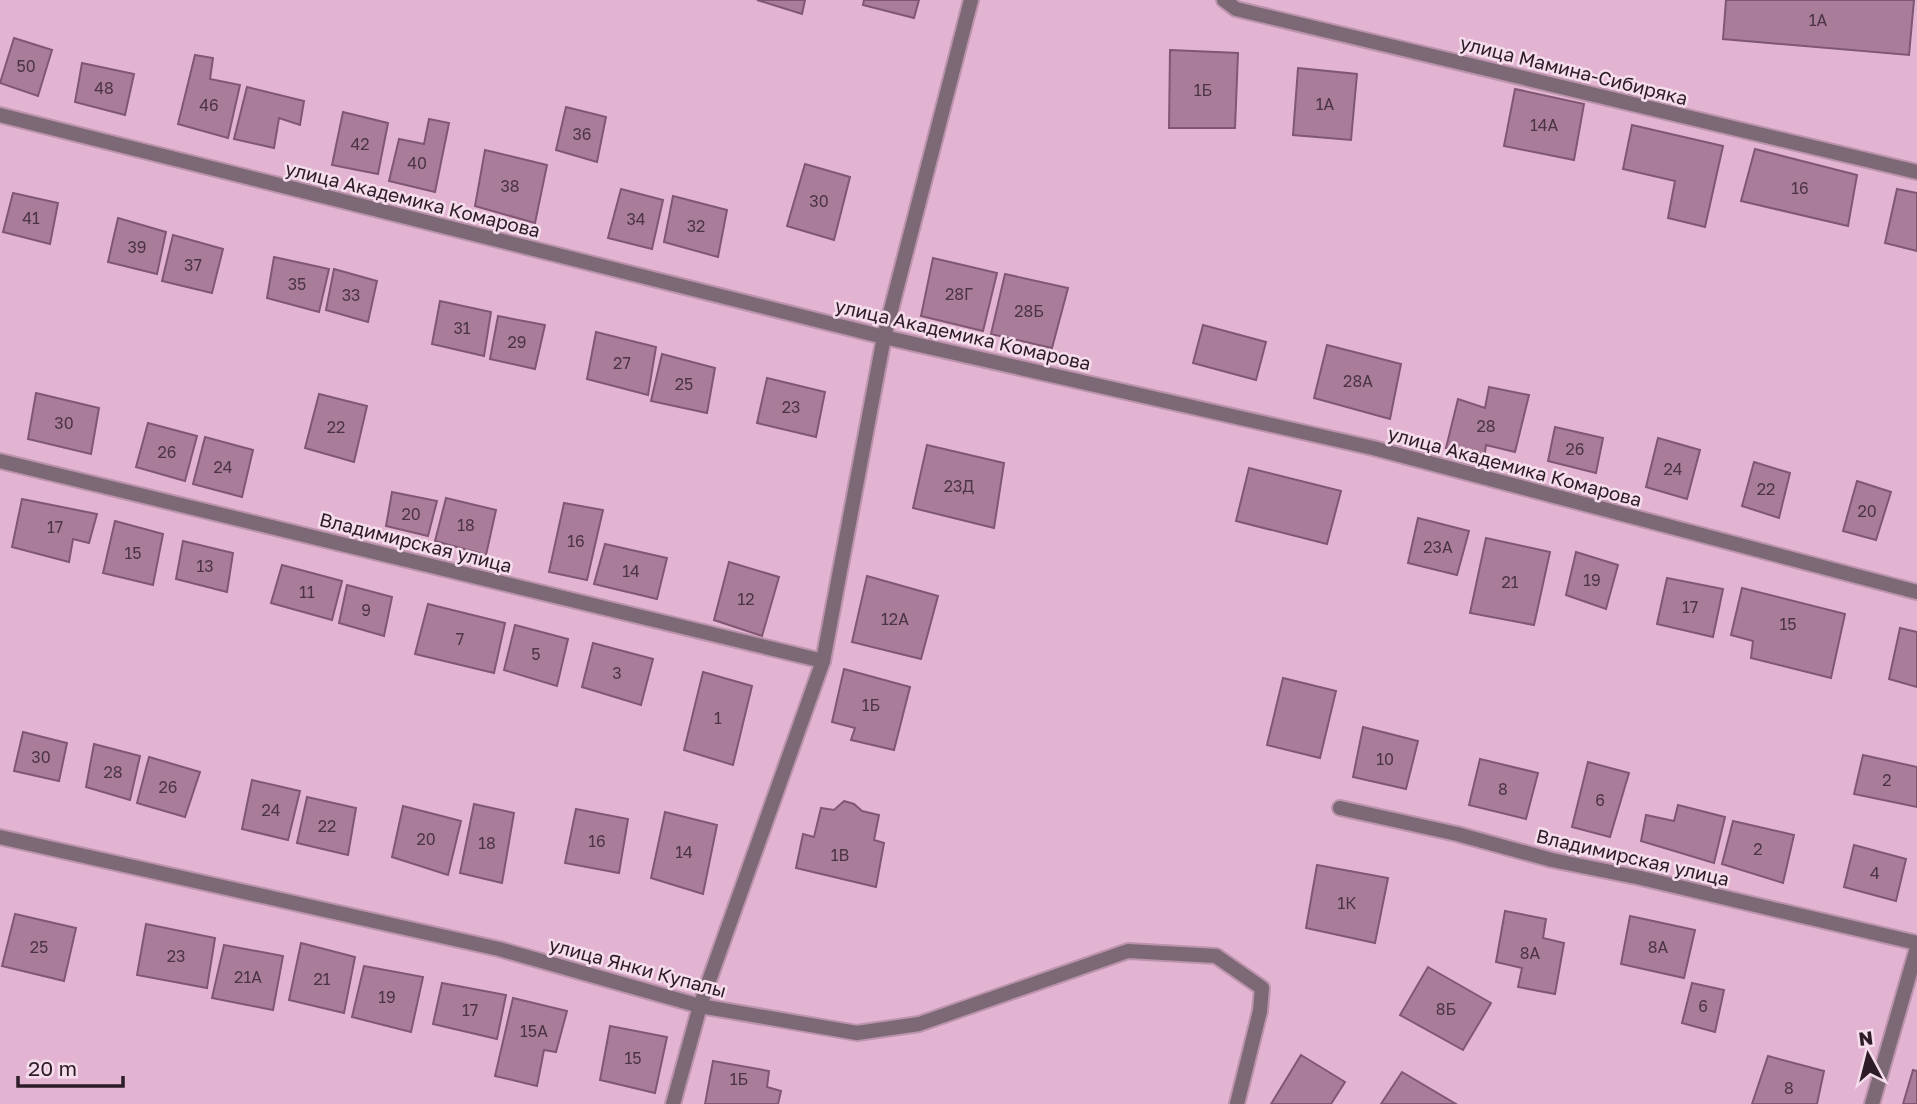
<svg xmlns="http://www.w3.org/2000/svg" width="1917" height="1104" font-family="'Golos Text',sans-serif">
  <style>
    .building { fill: #a97d9a; stroke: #805772; stroke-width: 2 }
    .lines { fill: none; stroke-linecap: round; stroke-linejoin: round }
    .minor-casing { stroke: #bb93ac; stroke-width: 18 }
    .minor { stroke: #7c6975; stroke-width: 14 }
    .labels { text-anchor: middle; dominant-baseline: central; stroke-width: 5; stroke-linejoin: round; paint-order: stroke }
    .number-label { font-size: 16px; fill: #4c3444 }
    .street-label { font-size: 19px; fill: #2d1c27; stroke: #f5ddec }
  </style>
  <rect width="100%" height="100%" fill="#e3b4d2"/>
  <!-- building -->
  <g class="building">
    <polygon points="757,0 805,0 802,14"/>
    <polygon points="864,0 919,0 914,18 863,5"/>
    <polygon points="1726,0 1914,0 1909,55 1723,39"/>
    <polygon points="14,38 52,50 38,96 0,83"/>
    <polygon points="1170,50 1238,53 1235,128 1169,128"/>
    <polygon points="195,55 213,58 210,79 240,85 228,138 178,124"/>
    <polygon points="82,63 134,74 125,115 75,102"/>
    <polygon points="1298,68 1357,74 1351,140 1293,135"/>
    <polygon points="247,87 304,101 300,125 279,118 274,148 234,139"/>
    <polygon points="1515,89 1584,104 1574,160 1504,146"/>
    <polygon points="566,107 606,117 597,162 556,150"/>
    <polygon points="343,112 388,123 378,174 332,165"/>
    <polygon points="429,119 449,123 435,192 389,181 399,139 424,144"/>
    <polygon points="1632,125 1723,146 1705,227 1668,218 1675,181 1623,169"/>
    <polygon points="1755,149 1857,175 1848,226 1741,201"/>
    <polygon points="485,150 547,165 535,223 475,206"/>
    <polygon points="805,164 850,177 834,240 787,226"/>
    <polygon points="621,189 663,200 652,249 608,238"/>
    <polygon points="1897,189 1917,193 1917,251 1885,243"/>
    <polygon points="13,193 58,203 50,244 3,232"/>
    <polygon points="673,196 727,210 718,257 664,242"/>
    <polygon points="118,218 166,232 157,274 108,262"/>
    <polygon points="173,235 223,249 212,293 162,281"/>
    <polygon points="274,257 329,269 319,312 267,298"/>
    <polygon points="933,258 997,273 983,331 921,316"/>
    <polygon points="334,269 377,281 368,322 326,310"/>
    <polygon points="1005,274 1068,288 1052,348 991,334"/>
    <polygon points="440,301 491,312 484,356 432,344"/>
    <polygon points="498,316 545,325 535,369 490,359"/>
    <polygon points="1203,325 1266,342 1256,380 1193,363"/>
    <polygon points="596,332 656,347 648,395 587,379"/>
    <polygon points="1327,345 1401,364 1390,419 1314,398"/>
    <polygon points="662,354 715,368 707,413 651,401"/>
    <polygon points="767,378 825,392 816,437 757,423"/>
    <polygon points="1489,387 1529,395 1515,452 1486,445 1484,459 1446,448 1458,399 1485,408"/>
    <polygon points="36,393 99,408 91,454 28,439"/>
    <polygon points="319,394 367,406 354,462 305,448"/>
    <polygon points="148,423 197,436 185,481 136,467"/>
    <polygon points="1555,427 1603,438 1596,473 1548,461"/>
    <polygon points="205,437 253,450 242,497 193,484"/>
    <polygon points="1658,438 1700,450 1687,499 1646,487"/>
    <polygon points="927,445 1004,463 994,528 913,508"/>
    <polygon points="1754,462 1790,473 1779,518 1742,506"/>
    <polygon points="1249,468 1341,491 1327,544 1236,521"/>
    <polygon points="1857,481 1891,492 1876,540 1843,531"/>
    <polygon points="392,492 437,501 428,536 386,526"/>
    <polygon points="446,498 496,510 486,555 435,541"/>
    <polygon points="22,499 97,514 89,543 73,539 69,562 12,547"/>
    <polygon points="564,503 603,510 587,580 549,572"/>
    <polygon points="1418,518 1469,531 1457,575 1408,563"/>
    <polygon points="115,521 163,534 153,585 103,573"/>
    <polygon points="1486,538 1550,552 1534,625 1470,613"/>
    <polygon points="183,541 233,553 227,592 176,579"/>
    <polygon points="605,544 667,558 657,599 594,584"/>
    <polygon points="1576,552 1618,565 1606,609 1566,595"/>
    <polygon points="729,562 779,577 762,636 714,620"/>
    <polygon points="282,565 342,581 332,620 271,603"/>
    <polygon points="867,576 938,596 921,659 852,642"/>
    <polygon points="1667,578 1723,589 1713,637 1657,624"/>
    <polygon points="347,585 392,597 384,636 339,623"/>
    <polygon points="1742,588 1845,614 1831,678 1751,658 1753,641 1731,635"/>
    <polygon points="428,604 505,623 494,673 415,654"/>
    <polygon points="515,625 568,639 557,686 504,670"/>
    <polygon points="1900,628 1917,632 1917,687 1889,679"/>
    <polygon points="593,643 653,659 641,705 582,687"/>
    <polygon points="844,669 910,687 894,750 851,740 855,728 832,722"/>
    <polygon points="703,672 752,686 733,765 684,750"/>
    <polygon points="1283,678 1336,691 1320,758 1267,745"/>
    <polygon points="1363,727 1418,741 1406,789 1353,777"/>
    <polygon points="23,732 67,743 59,781 14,771"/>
    <polygon points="94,744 140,756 130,800 86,787"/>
    <polygon points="1863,755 1917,767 1917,807 1854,794"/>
    <polygon points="149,757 200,772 185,817 137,803"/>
    <polygon points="1480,759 1538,773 1526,819 1469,805"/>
    <polygon points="1588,762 1629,773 1610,837 1572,827"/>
    <polygon points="252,780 300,791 288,840 242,829"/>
    <polygon points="307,797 356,808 348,855 297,843"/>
    <polygon points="844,801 854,804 862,811 879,815 874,840 884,843 876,887 796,868 803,834 814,837 821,808 834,810"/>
    <polygon points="474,804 514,813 502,883 460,873"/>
    <polygon points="1678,805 1725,817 1714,863 1641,841 1646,815 1674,821"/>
    <polygon points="403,806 461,821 448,875 392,857"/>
    <polygon points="576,809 628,819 619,873 565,863"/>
    <polygon points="665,812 717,825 703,894 651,878"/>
    <polygon points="1733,821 1794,835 1783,883 1722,864"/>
    <polygon points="1854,845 1906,859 1896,901 1844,887"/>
    <polygon points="1317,865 1388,878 1375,943 1306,928"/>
    <polygon points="1505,911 1546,919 1543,938 1564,943 1555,994 1518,987 1522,968 1496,962"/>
    <polygon points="15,914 76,928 64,981 2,966"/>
    <polygon points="1630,916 1695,930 1684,978 1621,964"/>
    <polygon points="146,924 215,938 207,988 137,975"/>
    <polygon points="301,943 355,957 344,1013 289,1000"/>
    <polygon points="224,945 283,956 273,1010 212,998"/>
    <polygon points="364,966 423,977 411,1032 352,1017"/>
    <polygon points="1428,967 1491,1003 1463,1050 1400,1015"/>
    <polygon points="442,983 506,995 497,1039 433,1024"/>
    <polygon points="1692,983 1724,990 1715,1032 1682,1023"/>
    <polygon points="513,998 567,1011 556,1052 544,1050 537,1086 495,1076"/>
    <polygon points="610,1026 667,1037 655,1093 600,1080"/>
    <polygon points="1301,1055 1345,1082 1331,1104 1271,1104"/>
    <polygon points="1768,1056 1824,1071 1817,1104 1752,1104"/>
    <polygon points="713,1061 769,1071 767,1087 781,1091 778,1104 705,1104"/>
    <polygon points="1913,1070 1917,1071 1917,1104 1903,1104"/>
    <polygon points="1402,1072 1456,1104 1381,1104"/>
  </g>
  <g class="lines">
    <defs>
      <g id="minor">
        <polyline points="1224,0 1236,9 1917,172"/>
        <polyline points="0,115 884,337 1373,448 1917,592"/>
        <polyline points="0,461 823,661"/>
        <polyline points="1340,808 1457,834 1552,860 1641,878 1917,943"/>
        <polyline points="0,837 499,949 700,1006 857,1033 919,1024 1128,951 1216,956 1262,988 1260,1011 1237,1104"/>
        <polyline points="673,1104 700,1006 823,661 884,337 971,0"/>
        <polyline points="1872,1104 1917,948"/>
      </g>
    </defs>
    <!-- minor casing -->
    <use href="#minor" class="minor-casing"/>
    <!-- minor -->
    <use href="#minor" class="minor"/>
  </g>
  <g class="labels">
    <!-- number labels -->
    <g class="number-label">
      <text x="1818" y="20">1А</text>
      <text x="26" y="66">50</text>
      <text x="104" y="88">48</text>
      <text x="1203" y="90">1Б</text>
      <text x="1325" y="104">1А</text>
      <text x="209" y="105">46</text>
      <text x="1544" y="125">14А</text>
      <text x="582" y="134">36</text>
      <text x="360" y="144">42</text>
      <text x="417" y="163">40</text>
      <text x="510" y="186">38</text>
      <text x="1800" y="188">16</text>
      <text x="819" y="201">30</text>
      <text x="31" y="218">41</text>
      <text x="636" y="219">34</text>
      <text x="696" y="226">32</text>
      <text x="137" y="247">39</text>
      <text x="193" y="265">37</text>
      <text x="297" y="284">35</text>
      <text x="959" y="294">28Г</text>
      <text x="351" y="295">33</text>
      <text x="1029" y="311">28Б</text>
      <text x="462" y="328">31</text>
      <text x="517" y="342">29</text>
      <text x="622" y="363">27</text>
      <text x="1358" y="381">28А</text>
      <text x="684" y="384">25</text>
      <text x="791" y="407">23</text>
      <text x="64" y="423">30</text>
      <text x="1486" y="426">28</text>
      <text x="336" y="427">22</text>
      <text x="1575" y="449">26</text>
      <text x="167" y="452">26</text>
      <text x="223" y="467">24</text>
      <text x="1673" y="469">24</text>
      <text x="959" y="486">23Д</text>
      <text x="1766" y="489">22</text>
      <text x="1867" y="511">20</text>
      <text x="411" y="514">20</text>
      <text x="466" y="525">18</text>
      <text x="55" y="527">17</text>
      <text x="576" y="541">16</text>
      <text x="1438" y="547">23А</text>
      <text x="133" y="553">15</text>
      <text x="205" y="566">13</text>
      <text x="631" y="571">14</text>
      <text x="1592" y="580">19</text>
      <text x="1510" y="582">21</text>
      <text x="307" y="592">11</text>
      <text x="746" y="599">12</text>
      <text x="1690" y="607">17</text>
      <text x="366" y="610">9</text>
      <text x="895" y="619">12А</text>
      <text x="1788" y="624">15</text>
      <text x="460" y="639">7</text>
      <text x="536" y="654">5</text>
      <text x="617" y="673">3</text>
      <text x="871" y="705">1Б</text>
      <text x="718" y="718">1</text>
      <text x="41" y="757">30</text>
      <text x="1385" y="759">10</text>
      <text x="113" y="772">28</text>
      <text x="1887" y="780">2</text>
      <text x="168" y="787">26</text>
      <text x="1503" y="789">8</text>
      <text x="1600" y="800">6</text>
      <text x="271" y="810">24</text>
      <text x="327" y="826">22</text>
      <text x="426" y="839">20</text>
      <text x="597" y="841">16</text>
      <text x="487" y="843">18</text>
      <text x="1758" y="849">2</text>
      <text x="684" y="852">14</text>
      <text x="840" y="855">1В</text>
      <text x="1875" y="873">4</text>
      <text x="1347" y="903">1К</text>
      <text x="39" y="947">25</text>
      <text x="1658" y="947">8А</text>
      <text x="1530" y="953">8А</text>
      <text x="176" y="956">23</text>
      <text x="248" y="977">21А</text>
      <text x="322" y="979">21</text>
      <text x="387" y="997">19</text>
      <text x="1703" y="1006">6</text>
      <text x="1446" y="1009">8Б</text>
      <text x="470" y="1010">17</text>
      <text x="534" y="1031">15А</text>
      <text x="633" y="1058">15</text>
      <text x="739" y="1079">1Б</text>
      <text x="1789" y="1088">8</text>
    </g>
    <!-- street labels -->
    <g class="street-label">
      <text transform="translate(1574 70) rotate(14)">улица Мамина-Сибиряка</text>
      <text transform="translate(413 199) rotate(14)">улица Академика Комарова</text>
      <text transform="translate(963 334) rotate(13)">улица Академика Комарова</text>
      <text transform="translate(1515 466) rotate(15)">улица Академика Комарова</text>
      <text transform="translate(416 542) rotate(14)">Владимирская улица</text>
      <text transform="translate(1633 857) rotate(13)">Владимирская улица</text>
      <text transform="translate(638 967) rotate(15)">улица Янки Купалы</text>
    </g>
  </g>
  <!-- north arrow -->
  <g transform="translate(1868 1055) rotate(353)" stroke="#f5ddec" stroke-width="5" paint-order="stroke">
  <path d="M0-5L12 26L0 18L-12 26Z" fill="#2d1c27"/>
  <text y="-10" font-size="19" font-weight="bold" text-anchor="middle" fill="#2d1c27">N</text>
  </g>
  <!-- scale -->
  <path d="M18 1076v10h105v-10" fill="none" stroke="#2d1c27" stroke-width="3.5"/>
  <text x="28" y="1076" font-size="21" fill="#2d1c27" stroke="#f5ddec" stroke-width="5" paint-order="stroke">20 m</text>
</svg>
